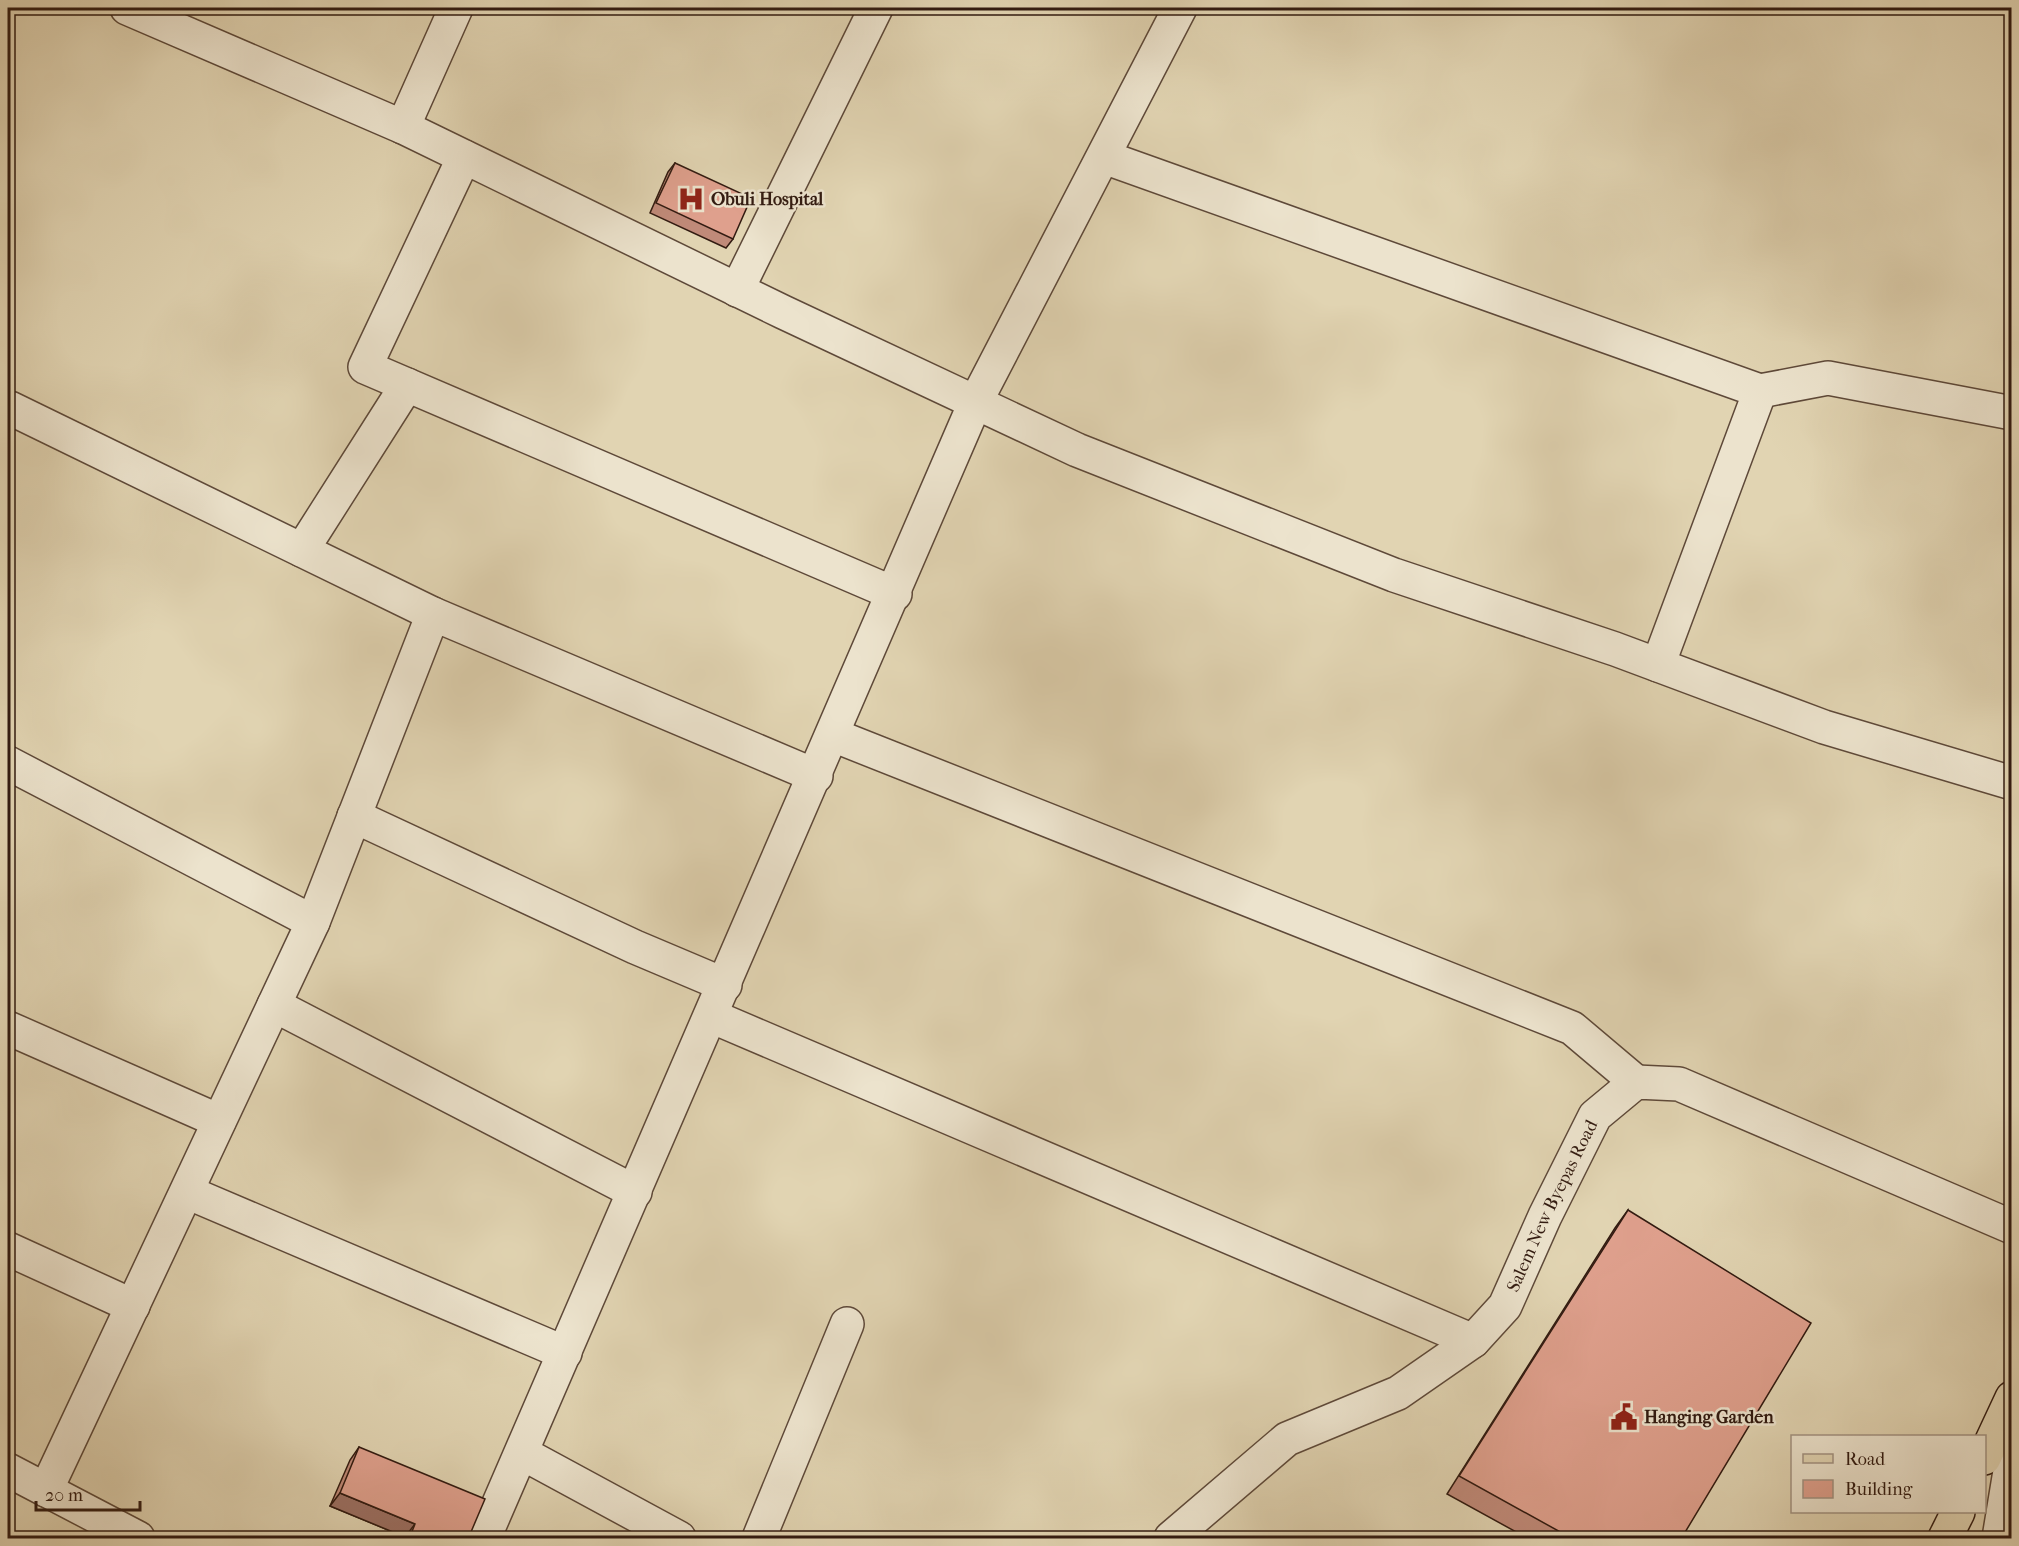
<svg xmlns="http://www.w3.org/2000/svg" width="2019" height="1546" font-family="'IM FELL French Canon',serif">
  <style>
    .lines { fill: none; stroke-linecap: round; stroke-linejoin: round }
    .minor-casing { stroke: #5e4939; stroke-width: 36 }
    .major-casing { stroke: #321b11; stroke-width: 36 }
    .minor { stroke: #ece3cd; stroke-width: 33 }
    .major { stroke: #e1d4b2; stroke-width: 33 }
    .wall { fill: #c08a79; stroke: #321b11; stroke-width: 1.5 }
    .shaded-wall { fill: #9c7063; stroke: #321b11; stroke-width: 1.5 }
    .building { fill: #dfa08d; stroke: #321b11; stroke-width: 1.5 }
    .labels { text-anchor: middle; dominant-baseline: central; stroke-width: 5; stroke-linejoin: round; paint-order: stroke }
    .poi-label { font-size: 18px; font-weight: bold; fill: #321b11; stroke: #ece3cd; text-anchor: start }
    .street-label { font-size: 18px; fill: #321b11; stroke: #ece3cd }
  </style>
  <rect width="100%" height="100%" fill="#e1d4b2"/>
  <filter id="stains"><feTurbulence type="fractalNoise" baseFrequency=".00333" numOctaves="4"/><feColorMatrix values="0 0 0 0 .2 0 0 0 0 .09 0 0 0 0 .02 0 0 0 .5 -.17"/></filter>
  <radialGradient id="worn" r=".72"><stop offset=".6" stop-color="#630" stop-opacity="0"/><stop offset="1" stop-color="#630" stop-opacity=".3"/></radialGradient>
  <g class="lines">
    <defs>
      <g id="minor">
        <polyline points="127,8 403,127 783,312 1077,450 1394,575 1615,649 1824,727 2012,783"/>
        <polyline points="403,127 456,8"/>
        <polyline points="464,157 365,367 895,594"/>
        <polyline points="1104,157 1760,391 1658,665"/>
        <polyline points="737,290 876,8"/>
        <polyline points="1760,391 1828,378 2012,413"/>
        <polyline points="8,412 10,408 433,614"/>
        <polyline points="302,550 407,385"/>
        <polyline points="833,735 1572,1028 1636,1082"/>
        <polyline points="8,763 313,922 46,1490"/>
        <polyline points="354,816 635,947 725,985"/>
        <polyline points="313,922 433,614 816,776"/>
        <polyline points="274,1005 635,1192"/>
        <polyline points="711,1016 1473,1341"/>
        <polyline points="8,1028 219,1121"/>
        <polyline points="187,1192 565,1353"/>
        <polyline points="8,1249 133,1306"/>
        <polyline points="522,1453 679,1538"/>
        <polyline points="8,1470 138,1538"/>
        <polyline points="484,1538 975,403 1180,8"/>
        <polyline points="759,1538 847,1324"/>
        <path id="s1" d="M1171 1538 1287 1439 1398 1393 1473 1341 1505 1306 1545 1216 1595 1116 1636 1082 1679 1084 2012 1227"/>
        <polyline points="1999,1538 2012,1459"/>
      </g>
      <g id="major">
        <polyline points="1984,1458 2012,1398"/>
        <polyline points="1945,1538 1958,1512"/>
      </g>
    </defs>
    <!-- minor casing -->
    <use href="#minor" class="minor-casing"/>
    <!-- major casing -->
    <use href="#major" class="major-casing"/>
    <!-- minor -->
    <use href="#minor" class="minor"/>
    <!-- major -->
    <use href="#major" class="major"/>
  </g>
  <!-- wall -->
  <g class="wall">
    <polygon points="675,163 733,239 726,248 650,213 668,172"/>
    <polygon points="1628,1210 1681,1539 1529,1539 1447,1494 1615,1228"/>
    <polygon points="359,1447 468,1539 405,1539 405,1537 330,1506 350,1460"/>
  </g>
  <!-- shaded-wall -->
  <polygon class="shaded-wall" points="340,1493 415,1524 405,1537 330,1506"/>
  <!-- building -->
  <g class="building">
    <polygon points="675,163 751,198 733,239 656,203"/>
    <polygon points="1628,1210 1811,1323 1681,1539 1573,1539 1459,1476"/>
    <polygon points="359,1447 485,1499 468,1539 409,1539 415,1524 340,1493"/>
  </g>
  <!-- icons -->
  <defs>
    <symbol id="hospital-bare" viewBox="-9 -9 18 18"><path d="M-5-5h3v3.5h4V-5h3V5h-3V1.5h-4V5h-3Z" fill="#8f2418" stroke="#ece3cd" stroke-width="2.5" paint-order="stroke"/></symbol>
    <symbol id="civic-bare" viewBox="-9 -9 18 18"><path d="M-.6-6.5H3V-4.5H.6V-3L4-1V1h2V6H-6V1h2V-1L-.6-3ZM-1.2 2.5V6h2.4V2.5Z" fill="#8f2418" stroke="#ece3cd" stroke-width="2.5" paint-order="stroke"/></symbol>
  </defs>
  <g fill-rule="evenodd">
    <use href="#hospital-bare" x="672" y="180" width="38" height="38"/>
    <use href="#civic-bare" x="1605" y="1398" width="38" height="38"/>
  </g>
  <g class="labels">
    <!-- poi labels -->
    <g class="poi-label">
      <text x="711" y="199">Obuli Hospital</text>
      <text x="1644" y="1417">Hanging Garden</text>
    </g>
    <!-- street labels -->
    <g class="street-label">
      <text stroke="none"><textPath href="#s1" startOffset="522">Salem New Byepas Road</textPath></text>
    </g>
  </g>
  <!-- margin -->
  <rect width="2019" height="1546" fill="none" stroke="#e1d4b2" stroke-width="30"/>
  <rect x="9" y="9" width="2001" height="1528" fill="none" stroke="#321b11" stroke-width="3"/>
  <rect x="15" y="15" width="1989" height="1516" fill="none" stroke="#321b11" stroke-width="1.5"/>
  <!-- legend -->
  <rect x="1791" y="1435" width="195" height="78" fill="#ece3cd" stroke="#a29382" stroke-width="1.5"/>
  <rect x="1803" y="1454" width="30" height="9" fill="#e1d4b2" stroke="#a29382" stroke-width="1.5"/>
  <text x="1845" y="1465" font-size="18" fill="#321b11">Road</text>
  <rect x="1803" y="1480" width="30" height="18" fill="#dfa08d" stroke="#a29382" stroke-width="1.5"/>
  <text x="1845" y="1495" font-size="18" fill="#321b11">Building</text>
  <!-- scale -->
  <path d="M36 1501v9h104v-9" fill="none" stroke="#321b11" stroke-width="3"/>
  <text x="45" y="1501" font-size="18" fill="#321b11" stroke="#ece3cd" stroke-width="4.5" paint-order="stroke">20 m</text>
  <rect width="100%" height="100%" filter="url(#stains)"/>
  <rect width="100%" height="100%" fill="url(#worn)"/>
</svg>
